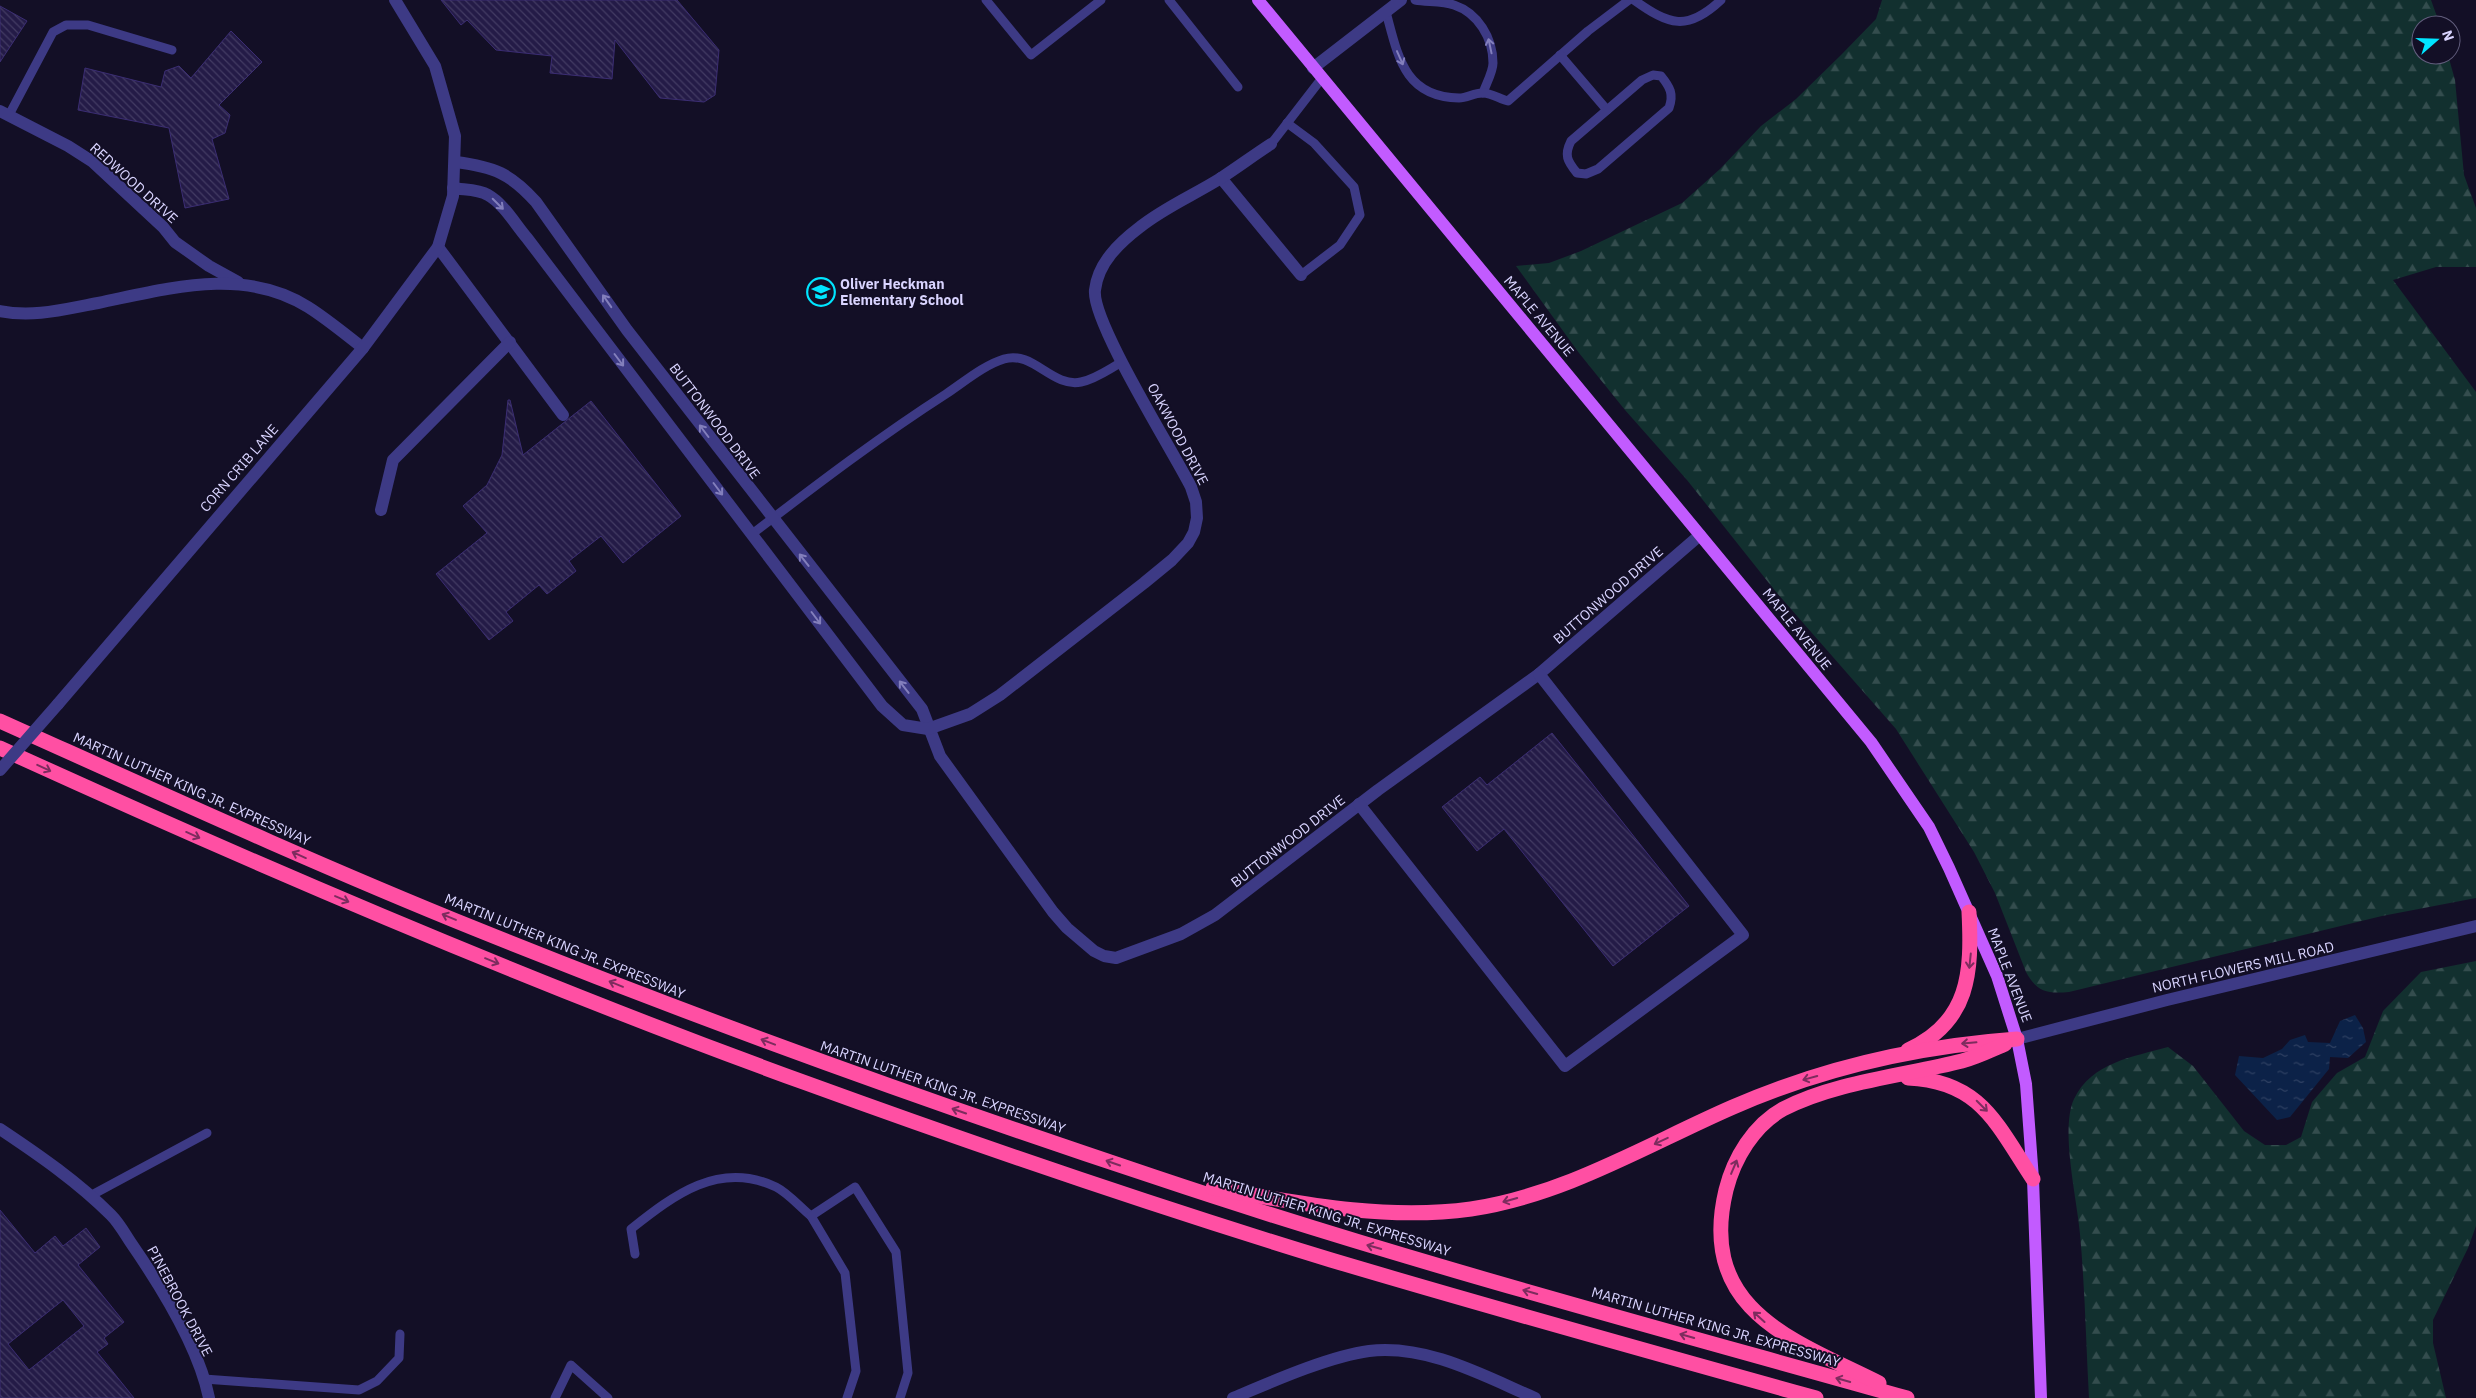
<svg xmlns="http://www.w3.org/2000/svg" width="2476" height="1398" font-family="'IBM Plex Sans',sans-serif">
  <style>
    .forest { fill: url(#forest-firs) }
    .water { fill: url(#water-ripples) }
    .building { fill: url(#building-back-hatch); stroke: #3b2d73; fill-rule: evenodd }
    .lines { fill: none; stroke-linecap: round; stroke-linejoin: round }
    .service { stroke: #3d3a85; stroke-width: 9 }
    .minor { stroke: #3d3a85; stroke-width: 12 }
    .tertiary { stroke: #3d3a85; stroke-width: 12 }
    .primary { stroke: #c25bff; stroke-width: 12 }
    .motorway { stroke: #ff4fa3; stroke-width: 15 }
    .minor-bridge { stroke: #3d3a85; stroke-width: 12 }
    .oneway { stroke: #837fbc }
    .oneway2 { stroke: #7d2c5e }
    .labels { text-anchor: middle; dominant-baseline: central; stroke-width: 4; stroke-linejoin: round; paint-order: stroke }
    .street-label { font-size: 14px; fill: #d9d4ff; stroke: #130f26 }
    .poi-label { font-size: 14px; font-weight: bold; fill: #d9d4ff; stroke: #130f26; text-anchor: start }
  </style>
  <defs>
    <pattern id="forest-firs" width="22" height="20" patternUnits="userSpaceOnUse" patternTransform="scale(1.25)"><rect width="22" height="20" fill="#12302f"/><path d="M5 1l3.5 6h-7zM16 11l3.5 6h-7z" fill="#344d4e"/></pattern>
    <pattern id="water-ripples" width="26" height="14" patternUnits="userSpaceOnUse" patternTransform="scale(1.25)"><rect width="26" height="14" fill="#0c2248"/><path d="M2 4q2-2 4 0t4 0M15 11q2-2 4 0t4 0" fill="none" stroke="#2f4163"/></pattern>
    <pattern id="building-back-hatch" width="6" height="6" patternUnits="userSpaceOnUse" patternTransform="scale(1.25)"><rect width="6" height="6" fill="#241b47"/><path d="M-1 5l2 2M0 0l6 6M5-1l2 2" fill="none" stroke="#433b63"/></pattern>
  </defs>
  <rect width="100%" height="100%" fill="#130f26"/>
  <!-- forest -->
  <g class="forest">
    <path d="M1882 0H2431L2440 25H2421V55H2448L2455 80 2464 175 2476 208V267H2436L2393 280 2476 392V898L2382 916 2069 992C2047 994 2037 992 2026 972L1995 893 1974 852 1896 729 1776 592 1687 480 1625 410 1579 353 1516 266 1549 263 1581 251 1682 203 1720 169 1761 126 1796 99 1841 55 1876 19Z"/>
    <path d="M2476 961V1226L2468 1248 2433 1320V1343L2446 1398H2089C2086 1343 2085 1289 2080 1234 2077 1199 2060 1129 2074 1099 2092 1062 2133 1057 2168 1047L2193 1066 2244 1131 2265 1145H2286L2301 1137 2312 1102 2337 1073 2365 1057 2383 1011 2421 972Z"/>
  </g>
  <!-- water -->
  <polygon class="water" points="2355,1015 2363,1028 2366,1042 2348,1058 2330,1057 2329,1069 2290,1117 2277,1120 2235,1075 2239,1056 2263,1058 2282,1049 2290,1040 2305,1035 2308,1042 2330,1043 2340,1021"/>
  <!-- building -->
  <g class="building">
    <polygon points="441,0 677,0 719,50 715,95 704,102 660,98 615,40 612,79 550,73 552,56 496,50 467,20 461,25"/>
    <polygon points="0,6 27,21 0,62"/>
    <polygon points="231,31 262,62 219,105 230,115 225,133 212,139 229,199 185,208 169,128 78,110 85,68 161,87 165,71 179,66 191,78"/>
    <polygon points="508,400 510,400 523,455 591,401 681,516 623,563 601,536 569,561 576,571 547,594 539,585 506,612 513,621 489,640 436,574 487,533 463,506 487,485 502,455"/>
    <polygon points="1552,733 1689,906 1613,966 1504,829 1477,851 1442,807 1480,777 1487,785"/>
    <path d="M0 1210 35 1253 55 1236 63 1246 86 1228 100 1247 78 1265 124 1322 104 1338 108 1344 97 1352 134 1398H0ZM63 1300 84 1326 29 1370 8 1344Z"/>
  </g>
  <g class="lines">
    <!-- service -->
    <g class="service">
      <polyline points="986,0 1031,55 1101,0"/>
      <polyline points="1169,0 1238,87"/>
      <path d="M1415 0C1427 2 1443 1 1454 5 1478 13 1493 38 1493 63 1493 72 1486 84 1483 93"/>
      <path d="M1634 0C1669 25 1687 32 1721 0"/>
      <path d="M1386 12C1398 56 1404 97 1459 98 1467 98 1474 93 1482 93 1489 92 1500 99 1508 101L1588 31 1629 0"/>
      <polyline points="1560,55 1607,110"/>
      <path d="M1653 75 1661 76C1670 87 1674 94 1669 108L1598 169 1586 174 1577 173C1567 161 1564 155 1571 141L1642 80Z"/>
      <polyline points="9,115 53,32 66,25 88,25 172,50"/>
      <polyline points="1287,123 1314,143 1354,187 1360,215 1340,245 1301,275"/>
      <polyline points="1271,144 1322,78"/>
      <path d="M752 534C815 486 879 437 946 394 964 382 984 365 1004 359 1033 350 1052 388 1081 382 1096 379 1109 369 1122 362"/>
      <polyline points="90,1196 207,1133"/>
      <path d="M635 1254 631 1229C674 1195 719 1160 776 1187 788 1193 800 1207 811 1216"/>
      <polyline points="204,1379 359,1390 377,1381 399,1358 400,1334"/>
      <polyline points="555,1398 571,1365 608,1398"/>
      <polyline points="847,1398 856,1371 845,1273 811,1216 855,1187 896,1252 908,1373 900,1398"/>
    </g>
    <!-- minor -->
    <g class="minor">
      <polyline points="1313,68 1401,0"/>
      <polyline points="0,111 68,146 93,162 163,227 175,242 209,266 238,282"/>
      <path d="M456 162C494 167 510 173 536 202L627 330 922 709 940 756 1053 912 1067 928 1094 951 1104 956 1116 958 1181 934 1215 915 1378 790 1539 674 1700 535"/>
      <polyline points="1221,178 1301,275"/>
      <path d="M453 188C464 190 478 189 488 195 504 204 515 224 527 238L882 706 903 725 928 729 970 714 1000 695 1144 583 1172 560 1188 543 1194 532 1197 518 1196 502 1191 487C1173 451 1091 321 1095 290 1098 263 1119 243 1140 227 1165 207 1194 195 1221 178 1238 167 1254 155 1271 144"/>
      <polyline points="438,247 563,415"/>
      <path d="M0 311C33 318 65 309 98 303 167 289 243 266 308 307 327 319 345 334 363 348"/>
      <polyline points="381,510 393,460 510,342"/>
      <polyline points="58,704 363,348 438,247 453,196 455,136 435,66 395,0"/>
      <polyline points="1359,804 1565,1066 1743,935 1539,674"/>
      <path d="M0 1129C39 1155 78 1182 111 1215 119 1223 125 1234 131 1243 160 1285 199 1348 209 1398"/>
      <path d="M1233 1398C1271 1382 1330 1356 1369 1351 1427 1344 1484 1376 1535 1398"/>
    </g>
    <!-- tertiary -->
    <polyline class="tertiary" points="2017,1039 2167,1000 2476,926"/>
    <!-- primary -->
    <polyline class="primary" points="1258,0 1871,742 1929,827 1949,868 1997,976 2017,1039 2026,1084 2033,1179 2041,1398"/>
    <!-- motorway -->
    <g class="motorway">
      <path d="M0 721C158 792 315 864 476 929 699 1019 926 1101 1155 1177 1402 1260 1655 1327 1907 1398"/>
      <path d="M0 748C265 869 533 984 806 1083 979 1146 1154 1206 1331 1260 1492 1308 1654 1353 1816 1398"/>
      <path d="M1908 1050C1970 1022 1972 972 1969 912"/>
      <path d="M1908 1078C1981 1081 1997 1125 2033 1179"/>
      <path d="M1213 1188C1298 1203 1384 1221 1471 1209 1565 1195 1648 1144 1733 1107 1822 1068 1921 1046 2017 1039"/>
      <path d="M1879 1383C1793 1340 1697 1310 1726 1190 1734 1158 1754 1125 1783 1109 1834 1082 1907 1075 1962 1061 1977 1057 1991 1050 2005 1044"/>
    </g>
    <!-- minor-bridge -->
    <polyline class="minor-bridge" points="0,770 58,704"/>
  </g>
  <!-- one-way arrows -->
  <defs><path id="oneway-shaft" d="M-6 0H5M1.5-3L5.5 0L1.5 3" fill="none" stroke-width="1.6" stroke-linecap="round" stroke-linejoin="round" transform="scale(1.25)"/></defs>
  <g class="oneway">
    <use href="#oneway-shaft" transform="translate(1490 46) rotate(-102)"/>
    <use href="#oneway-shaft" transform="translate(1400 58) rotate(66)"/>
    <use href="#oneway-shaft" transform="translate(498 204) rotate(45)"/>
    <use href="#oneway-shaft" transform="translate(607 301) rotate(-125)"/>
    <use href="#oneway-shaft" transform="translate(619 360) rotate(53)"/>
    <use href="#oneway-shaft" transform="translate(704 431) rotate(-127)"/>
    <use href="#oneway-shaft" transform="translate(718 489) rotate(53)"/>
    <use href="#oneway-shaft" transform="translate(804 560) rotate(-128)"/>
    <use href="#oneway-shaft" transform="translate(816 618) rotate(53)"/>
    <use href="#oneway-shaft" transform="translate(904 687) rotate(-128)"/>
  </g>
  <g class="oneway2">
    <use href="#oneway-shaft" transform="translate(44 768) rotate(25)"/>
    <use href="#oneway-shaft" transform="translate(193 835) rotate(24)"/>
    <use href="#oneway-shaft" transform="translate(299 855) rotate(-156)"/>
    <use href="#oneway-shaft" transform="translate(342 899) rotate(23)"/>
    <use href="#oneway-shaft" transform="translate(449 917) rotate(-157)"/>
    <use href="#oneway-shaft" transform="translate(492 961) rotate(22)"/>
    <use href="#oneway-shaft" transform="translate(1970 961) rotate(96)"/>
    <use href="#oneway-shaft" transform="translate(616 984) rotate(-158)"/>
    <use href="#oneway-shaft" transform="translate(768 1042) rotate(-159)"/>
    <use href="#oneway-shaft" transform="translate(1969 1043) rotate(175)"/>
    <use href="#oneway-shaft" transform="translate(1810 1078) rotate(165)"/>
    <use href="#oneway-shaft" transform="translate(1982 1106) rotate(45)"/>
    <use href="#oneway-shaft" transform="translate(959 1111) rotate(-161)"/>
    <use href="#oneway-shaft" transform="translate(1661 1141) rotate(155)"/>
    <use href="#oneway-shaft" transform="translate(1113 1163) rotate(-161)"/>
    <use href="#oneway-shaft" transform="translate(1734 1167) rotate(-67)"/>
    <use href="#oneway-shaft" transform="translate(1510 1200) rotate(164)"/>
    <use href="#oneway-shaft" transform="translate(1374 1247) rotate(-164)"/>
    <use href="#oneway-shaft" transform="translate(1530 1292) rotate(-164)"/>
    <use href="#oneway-shaft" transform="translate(1759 1317) rotate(-138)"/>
    <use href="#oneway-shaft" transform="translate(1687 1336) rotate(-164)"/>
    <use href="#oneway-shaft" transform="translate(1843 1380) rotate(-164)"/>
  </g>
  <!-- icons -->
  <defs>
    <symbol id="school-ring" viewBox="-11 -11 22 22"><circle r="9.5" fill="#130f26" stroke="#00e5ff" stroke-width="1.5"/><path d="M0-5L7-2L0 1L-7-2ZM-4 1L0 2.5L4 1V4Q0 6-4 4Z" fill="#00e5ff"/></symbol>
  </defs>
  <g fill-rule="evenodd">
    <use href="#school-ring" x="805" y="276" width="32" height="32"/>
  </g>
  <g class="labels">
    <!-- street labels -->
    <g class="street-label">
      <text transform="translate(134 183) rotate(42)">REDWOOD DRIVE</text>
      <text transform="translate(1539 316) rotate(50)">MAPLE AVENUE</text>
      <text transform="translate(715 421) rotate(53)">BUTTONWOOD DRIVE</text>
      <text transform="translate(1178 434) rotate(62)">OAKWOOD DRIVE</text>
      <text transform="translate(239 468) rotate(-49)">CORN CRIB LANE</text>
      <text transform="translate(1608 595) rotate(-41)">BUTTONWOOD DRIVE</text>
      <text transform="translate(1797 629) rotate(51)">MAPLE AVENUE</text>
      <text transform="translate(192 789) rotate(24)">MARTIN LUTHER KING JR. EXPRESSWAY</text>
      <text transform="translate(1288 841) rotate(-38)">BUTTONWOOD DRIVE</text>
      <text transform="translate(565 946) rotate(22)">MARTIN LUTHER KING JR. EXPRESSWAY</text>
      <text transform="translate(2243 967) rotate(-13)">NORTH FLOWERS MILL ROAD</text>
      <text transform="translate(2010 975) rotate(69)">MAPLE AVENUE</text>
      <text transform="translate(943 1087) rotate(19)">MARTIN LUTHER KING JR. EXPRESSWAY</text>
      <text transform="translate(1327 1214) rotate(17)">MARTIN LUTHER KING JR. EXPRESSWAY</text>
      <text transform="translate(180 1301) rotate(62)">PINEBROOK DRIVE</text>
      <text transform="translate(1716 1327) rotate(16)">MARTIN LUTHER KING JR. EXPRESSWAY</text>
    </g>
    <!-- poi labels -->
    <g class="poi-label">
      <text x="840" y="284">Oliver Heckman<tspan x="840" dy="16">Elementary School</tspan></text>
    </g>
  </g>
  <!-- north arrow -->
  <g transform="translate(2436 40) rotate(70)"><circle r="24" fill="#130f26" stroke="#625e7d"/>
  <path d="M0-4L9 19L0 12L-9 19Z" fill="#00e5ff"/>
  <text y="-8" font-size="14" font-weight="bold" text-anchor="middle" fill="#d9d4ff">N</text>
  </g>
</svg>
